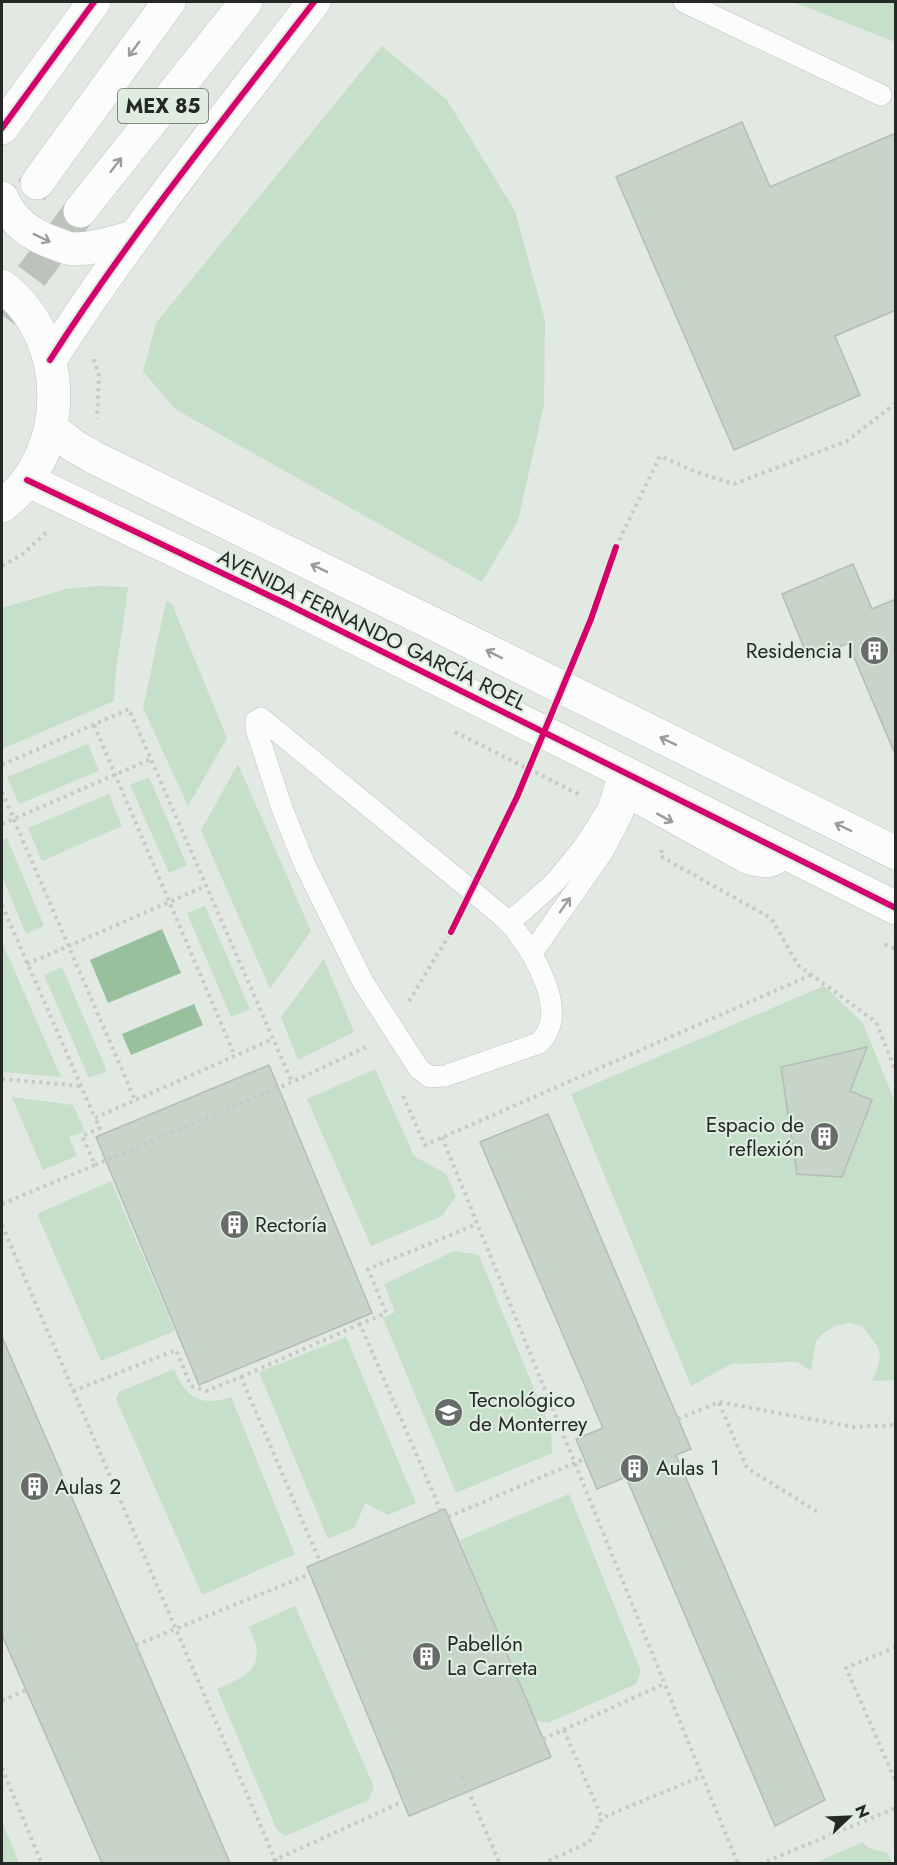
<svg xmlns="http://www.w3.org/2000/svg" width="897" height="1865" font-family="Jost,sans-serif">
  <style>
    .green { fill: #c6dfc9 }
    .water { fill: #98c09d }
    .building { fill: #c7d5c9; stroke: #b5bbb6; stroke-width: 1.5 }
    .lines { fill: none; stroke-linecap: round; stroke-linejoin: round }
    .trunk-tunnel { stroke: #bcc3bd; stroke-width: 33; stroke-dasharray: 33 16; stroke-linecap: butt }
    .service-casing { stroke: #c0c4c0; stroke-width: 22 }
    .tertiary-casing { stroke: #c0c4c0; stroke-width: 34 }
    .trunk-casing { stroke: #c0c4c0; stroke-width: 34 }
    .path { stroke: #c6c9c7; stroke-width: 4; stroke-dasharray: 3 4.5; stroke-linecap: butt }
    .service { stroke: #fbfcfb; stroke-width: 21 }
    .tertiary { stroke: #fbfcfb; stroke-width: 33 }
    .trunk { stroke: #fbfcfb; stroke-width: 33 }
    .cycleway-casing { stroke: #dfece0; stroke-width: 10 }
    .cycleway { stroke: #d6006c; stroke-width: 6 }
    .oneway { stroke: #9b9d9b }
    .labels { text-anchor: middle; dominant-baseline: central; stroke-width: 4.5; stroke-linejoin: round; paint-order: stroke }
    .shield { fill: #dfece0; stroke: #5d645d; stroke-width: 1.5 }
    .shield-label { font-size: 20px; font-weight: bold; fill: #252925 }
    .street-label { font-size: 21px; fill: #252925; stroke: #dfece0 }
    .poi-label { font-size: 21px; fill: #252925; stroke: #dfece0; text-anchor: start }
  </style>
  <rect width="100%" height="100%" fill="#e2e9e3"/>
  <!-- green -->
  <g class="green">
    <polygon points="793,2 895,2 895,42"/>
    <polygon points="382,46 447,100 515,211 545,320 544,405 518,521 482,582 175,409 143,371 156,323"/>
    <path d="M96 586 128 587C124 625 115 663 114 701L2 749V608L66 589Z"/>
    <polygon points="166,601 172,604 227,738 188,806 143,708"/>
    <polygon points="88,744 99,771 19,804 7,777"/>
    <polygon points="238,764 311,931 270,989 201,830"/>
    <polygon points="149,777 187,865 169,873 130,785"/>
    <polygon points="109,794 122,826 42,861 28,828"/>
    <polygon points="7,838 44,926 26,934 2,876 2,840"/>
    <polygon points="205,906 250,1009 231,1017 187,913"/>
    <polygon points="2,942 61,1077 2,1072"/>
    <polygon points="324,959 354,1032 298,1060 281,1017"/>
    <polygon points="62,967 107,1071 89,1078 44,975"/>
    <polygon points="824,986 863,1023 895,1102 895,1380 872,1381 878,1367 880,1356 878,1347 862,1326 850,1323 835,1326 823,1333 816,1341 811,1371 797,1362 731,1364 691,1386 571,1094"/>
    <polygon points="375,1069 414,1156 446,1174 456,1196 442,1216 371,1246 307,1099"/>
    <polygon points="12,1097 73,1105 85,1131 69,1137 77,1156 43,1170"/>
    <polygon points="111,1181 175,1331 101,1361 37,1214"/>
    <polygon points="454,1251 479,1255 551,1430 552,1453 456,1493 383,1318 395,1312 384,1284"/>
    <polygon points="346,1337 416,1503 388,1515 365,1503 355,1527 328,1539 259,1372"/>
    <path d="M174 1369C186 1398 200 1407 231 1397L295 1554 202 1595 116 1399 119 1392Z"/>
    <polygon points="569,1494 641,1671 636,1684 548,1723 534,1720 460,1540"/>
    <path d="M295 1606 374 1787 368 1800 285 1836 277 1830 217 1689C237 1680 262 1672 256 1646 255 1639 251 1633 248 1627Z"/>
    <polygon points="2,1821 19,1863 20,1863 2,1863"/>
    <path d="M863 1842C867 1850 879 1851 887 1852L892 1863H815Z"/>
  </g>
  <!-- water -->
  <g class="water">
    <polygon points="162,929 181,973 108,1003 90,960"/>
    <polygon points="194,1004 203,1025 131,1055 122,1034"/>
  </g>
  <!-- building -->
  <g class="building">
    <polygon points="742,122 770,187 896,133 896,310 835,336 860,395 734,450 616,177"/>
    <polygon points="853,564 872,609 896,599 895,754 848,643 809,660 782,594"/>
    <polygon points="867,1047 850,1091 872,1100 842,1177 797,1174 781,1067"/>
    <polygon points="269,1065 372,1313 199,1385 96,1137"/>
    <polygon points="548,1114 691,1449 676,1455 825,1800 775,1826 626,1477 597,1489 576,1439 603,1428 480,1142"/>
    <polygon points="2,1337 136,1645 230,1863 102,1863 2,1635"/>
    <polygon points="445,1509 551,1757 409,1816 307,1567"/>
  </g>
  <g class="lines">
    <!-- trunk-tunnel -->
    <g class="trunk-tunnel">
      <polyline points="2,230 37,183"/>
      <polyline points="2,315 80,211"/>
    </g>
    <defs>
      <g id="service">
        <polyline points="684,2 881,95"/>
        <path d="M261 718 483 900C492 908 503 916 511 925 533 951 571 1013 539 1043L445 1076 430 1077 419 1069 363 982 304 863 283 811 256 729V721Z"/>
        <path d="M614 790 746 863C766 869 773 870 789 854"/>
        <polyline points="509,923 555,882 585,845 608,809 618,777"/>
        <polyline points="532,953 604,850 622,815 635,779"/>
      </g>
      <g id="tertiary">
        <polyline points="2,128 94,2"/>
        <path d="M2 198C12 221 32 236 57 244 62 246 68 249 74 249 95 249 114 242 134 237"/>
        <path d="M2 286C71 338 71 454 2 506"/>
        <path d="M50 360C130 235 224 119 314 2"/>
        <polyline points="51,428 74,446 97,459 448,631 896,853"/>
        <polyline points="27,480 289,605 896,908"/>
      </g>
      <g id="trunk">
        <polyline points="37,183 169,2"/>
        <polyline points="80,211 246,2"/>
      </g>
    </defs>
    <!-- service casing -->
    <use href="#service" class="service-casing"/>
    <!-- tertiary casing -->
    <use href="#tertiary" class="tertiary-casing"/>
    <!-- trunk casing -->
    <use href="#trunk" class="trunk-casing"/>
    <!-- path -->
    <g class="path">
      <polyline points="94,359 99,376 97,419"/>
      <polyline points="616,547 660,456 696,472 734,484 847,441 896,403"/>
      <polyline points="2,566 23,554 48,531"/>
      <polyline points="94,725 235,1056"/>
      <polyline points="455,732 582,796"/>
      <polyline points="2,765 129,709 292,1082"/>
      <polyline points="2,792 135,1100"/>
      <polyline points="2,824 151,759"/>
      <polyline points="662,850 660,856 771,918 798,965 876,1022 896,1072"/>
      <polyline points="2,905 95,1118 273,1039"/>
      <polyline points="885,944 896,949"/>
      <polyline points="27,964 206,886"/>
      <polyline points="409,1001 451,932"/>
      <polyline points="2,1079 81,1086"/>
      <polyline points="403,1096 425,1145 811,975"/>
      <polyline points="442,1137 738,1864"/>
      <polyline points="95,1165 292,1082 370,1045"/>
      <polyline points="2,1204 95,1165 82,1136 100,1128 95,1118"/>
      <polyline points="2,1225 277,1864"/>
      <polyline points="241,1377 360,1324"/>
      <polyline points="73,1391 176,1350 191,1386 206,1391 241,1377 320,1562"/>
      <polyline points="719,1403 747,1468 821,1514"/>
      <polyline points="678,1419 719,1402 854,1427 896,1425"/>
      <polyline points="441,1511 360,1324 386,1313 368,1269 477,1224"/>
      <polyline points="448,1517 584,1459"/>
      <polyline points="136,1645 310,1574"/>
      <polyline points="896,1647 846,1668 896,1782"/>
      <polyline points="2,1701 26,1690"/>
      <polyline points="564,1730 602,1818"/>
      <polyline points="543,1739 664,1684"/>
      <polyline points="2,1768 42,1864"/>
      <polyline points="462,1776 500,1864"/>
      <polyline points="266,1864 404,1801"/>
      <polyline points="542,1864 589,1842 602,1818 702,1776"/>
      <polyline points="760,1864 896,1808"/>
    </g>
    <!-- service -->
    <use href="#service" class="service"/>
    <!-- tertiary -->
    <use href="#tertiary" class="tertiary"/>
    <!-- trunk -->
    <use href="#trunk" class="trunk"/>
    <defs>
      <g id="cycleway">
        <polyline points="2,128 94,2"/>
        <path d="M50 360C130 235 224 119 314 2"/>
        <polyline points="27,480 289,605 896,908"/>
        <polyline points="451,932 517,797 591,619 616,547"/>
      </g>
    </defs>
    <!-- cycleway casing -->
    <use href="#cycleway" class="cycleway-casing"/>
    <!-- cycleway -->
    <use href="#cycleway" class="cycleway"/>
  </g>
  <!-- one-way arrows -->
  <defs><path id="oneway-shaft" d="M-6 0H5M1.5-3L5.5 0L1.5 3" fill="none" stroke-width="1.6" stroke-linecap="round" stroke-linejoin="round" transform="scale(1.5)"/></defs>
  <g class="oneway">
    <use href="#oneway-shaft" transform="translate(134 49) rotate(126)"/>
    <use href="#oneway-shaft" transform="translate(116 165) rotate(-52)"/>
    <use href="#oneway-shaft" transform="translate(42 238) rotate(26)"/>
    <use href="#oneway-shaft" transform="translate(319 568) rotate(-154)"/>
    <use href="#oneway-shaft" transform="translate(494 654) rotate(-153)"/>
    <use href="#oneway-shaft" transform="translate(668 741) rotate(-154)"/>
    <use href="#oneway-shaft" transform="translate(665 818) rotate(29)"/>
    <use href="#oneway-shaft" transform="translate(843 827) rotate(-154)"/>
    <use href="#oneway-shaft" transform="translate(565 905) rotate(-55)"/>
  </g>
  <!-- icons -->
  <defs>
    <symbol id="building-disc" viewBox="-11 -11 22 22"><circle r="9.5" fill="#676c68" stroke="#dfece0"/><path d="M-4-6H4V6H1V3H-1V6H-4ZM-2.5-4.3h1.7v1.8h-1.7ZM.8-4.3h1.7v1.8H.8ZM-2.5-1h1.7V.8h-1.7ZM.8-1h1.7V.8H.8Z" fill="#fff"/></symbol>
    <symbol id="university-disc" viewBox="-11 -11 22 22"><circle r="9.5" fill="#676c68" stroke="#dfece0"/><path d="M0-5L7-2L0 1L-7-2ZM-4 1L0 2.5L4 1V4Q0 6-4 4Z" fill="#fff"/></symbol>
  </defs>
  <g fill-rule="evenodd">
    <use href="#building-disc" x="858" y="634" width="33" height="33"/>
    <use href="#building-disc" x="808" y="1120" width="33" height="33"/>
    <use href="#building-disc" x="218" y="1208" width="33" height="33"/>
    <use href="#university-disc" x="432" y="1396" width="33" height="33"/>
    <use href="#building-disc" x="618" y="1452" width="33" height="33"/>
    <use href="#building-disc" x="18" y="1470" width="33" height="33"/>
    <use href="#building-disc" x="410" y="1640" width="33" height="33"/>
  </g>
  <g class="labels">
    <!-- shield labels -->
    <rect class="shield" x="118" y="89" width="90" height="34" rx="4.5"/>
    <g class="shield-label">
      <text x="163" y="106">MEX 85</text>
    </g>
    <!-- street labels -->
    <g class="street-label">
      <text transform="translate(372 630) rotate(26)">AVENIDA FERNANDO GARCÍA ROEL</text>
    </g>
    <!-- poi labels -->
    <g class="poi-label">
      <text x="853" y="651" text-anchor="end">Residencia I</text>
      <text x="804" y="1125" text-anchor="end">Espacio de<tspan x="804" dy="24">reflexión</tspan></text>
      <text x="255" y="1225">Rectoría</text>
      <text x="469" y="1400">Tecnológico<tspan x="469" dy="24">de Monterrey</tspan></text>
      <text x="656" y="1468">Aulas 1</text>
      <text x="55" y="1487">Aulas 2</text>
      <text x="447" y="1644">Pabellón<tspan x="447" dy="24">La Carreta</tspan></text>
    </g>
  </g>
  <!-- border -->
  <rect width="897" height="1865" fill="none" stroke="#252925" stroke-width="6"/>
  <!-- north arrow -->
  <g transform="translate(849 1817) rotate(67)" stroke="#dfece0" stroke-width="4.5" paint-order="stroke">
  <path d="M0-4.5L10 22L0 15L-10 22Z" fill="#252925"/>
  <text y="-9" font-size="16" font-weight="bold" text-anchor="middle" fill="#252925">N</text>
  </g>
</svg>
